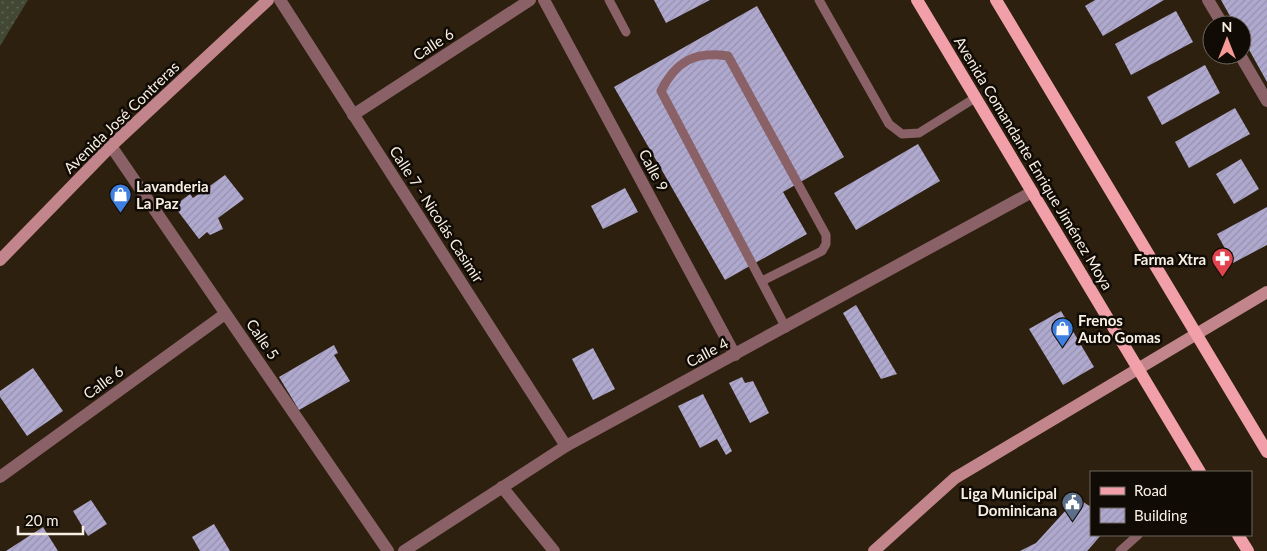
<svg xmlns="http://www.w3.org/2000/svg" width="1267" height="551" font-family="Lato,sans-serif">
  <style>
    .grass { fill: url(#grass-dots) }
    .building { fill: url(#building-hatch) }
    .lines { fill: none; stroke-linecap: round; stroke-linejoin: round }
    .lane { stroke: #896166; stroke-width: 9 }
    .street { stroke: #896166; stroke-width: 12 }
    .secondary { stroke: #c3858c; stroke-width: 12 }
    .primary { stroke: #f1a0a9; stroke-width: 12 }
    .labels { text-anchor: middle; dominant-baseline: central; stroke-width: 5; stroke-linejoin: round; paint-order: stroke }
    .street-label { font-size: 15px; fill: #f8efe4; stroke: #110b05 }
    .poi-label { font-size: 15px; font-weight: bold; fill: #f8efe4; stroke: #110b05; text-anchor: start }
  </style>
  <defs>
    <pattern id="grass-dots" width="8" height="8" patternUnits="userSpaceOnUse" patternTransform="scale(1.25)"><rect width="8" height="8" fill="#424833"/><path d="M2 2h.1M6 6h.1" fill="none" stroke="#5e6350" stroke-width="1.8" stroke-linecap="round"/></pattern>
    <pattern id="building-hatch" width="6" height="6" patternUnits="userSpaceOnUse" patternTransform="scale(1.25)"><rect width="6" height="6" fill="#b0a9cf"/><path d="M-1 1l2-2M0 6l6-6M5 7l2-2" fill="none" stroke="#9691ac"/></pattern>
  </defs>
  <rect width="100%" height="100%" fill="#2d200f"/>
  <!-- grass -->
  <polygon class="grass" points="0,0 28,0 0,46"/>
  <!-- building -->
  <g class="building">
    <polygon points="654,0 710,0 666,23"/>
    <polygon points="1095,0 1164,0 1103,36 1085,6"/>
    <polygon points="1221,0 1267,0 1267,82 1242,37 1242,25 1235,25"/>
    <polygon points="757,6 844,157 783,192 807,234 725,280 614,87"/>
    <polygon points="1176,11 1193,42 1131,75 1115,44"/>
    <polygon points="1205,65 1220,93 1162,125 1147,97"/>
    <polygon points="1235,108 1250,134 1189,168 1175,142"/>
    <polygon points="918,144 940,181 856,230 834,193"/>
    <polygon points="1241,159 1259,189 1234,204 1216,174"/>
    <polygon points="225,175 244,199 218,218 223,229 210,235 207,232 199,239 174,206 190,194 193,198"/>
    <polygon points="625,188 638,212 603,229 591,206"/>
    <polygon points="1267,207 1267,245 1233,263 1217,234"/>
    <polygon points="856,305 897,374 881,379 843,313"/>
    <polygon points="1061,311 1094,367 1063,385 1029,329"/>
    <polygon points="334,345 338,353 334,355 350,381 299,410 279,377"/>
    <polygon points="593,348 615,389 593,400 572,359"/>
    <polygon points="33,368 63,411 27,436 0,397 0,391"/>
    <polygon points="742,377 745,383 753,381 769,413 750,423 729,383"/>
    <polygon points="703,394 732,451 726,455 717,439 700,448 678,406"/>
    <polygon points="1077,498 1091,507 1091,535 1101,535 1089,549 1087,551 1020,551 1036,543"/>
    <polygon points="91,500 107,524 88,536 73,511"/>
    <polygon points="214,524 230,551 200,551 192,537"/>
    <polygon points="43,527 58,551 6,551"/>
  </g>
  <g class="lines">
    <!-- lane -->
    <g class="lane">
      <polyline points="609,0 626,32"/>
      <polyline points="819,0 889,124 902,134 919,133 975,98"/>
      <path d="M762 281 822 251 826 244V235L728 56C695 51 676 61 661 91L786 328"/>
      <polyline points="1120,551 1138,535"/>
    </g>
    <!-- street -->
    <g class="street">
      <polyline points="280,0 566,446"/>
      <polyline points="544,0 735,355"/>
      <polyline points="1208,0 1223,25"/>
      <polyline points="1240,55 1267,101"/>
      <polyline points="353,115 530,0"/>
      <polyline points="111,146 388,551"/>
      <polyline points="0,477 225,314"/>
      <polyline points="502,487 554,551"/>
      <polyline points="404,551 566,446 1032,192"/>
    </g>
    <!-- secondary -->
    <g class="secondary">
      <polyline points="0,260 111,146 268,0"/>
      <polyline points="874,551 955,478 1267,292"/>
    </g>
    <!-- primary -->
    <g class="primary">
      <polyline points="917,0 1200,472"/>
      <polyline points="996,0 1267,452"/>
      <polyline points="1238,535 1248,551"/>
    </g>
  </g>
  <!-- icons -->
  <defs>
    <symbol id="shop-pin" viewBox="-11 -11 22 30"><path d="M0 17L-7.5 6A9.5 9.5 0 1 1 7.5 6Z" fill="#3f7fe0" stroke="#110b05"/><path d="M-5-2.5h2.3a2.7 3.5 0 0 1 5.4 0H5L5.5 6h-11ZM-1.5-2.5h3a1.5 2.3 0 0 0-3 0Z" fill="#fff"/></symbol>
    <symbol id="pharmacy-pin" viewBox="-11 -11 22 30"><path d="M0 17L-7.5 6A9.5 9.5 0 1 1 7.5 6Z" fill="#e0444e" stroke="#110b05"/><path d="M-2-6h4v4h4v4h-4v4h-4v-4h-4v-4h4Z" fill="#fff"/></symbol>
    <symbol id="civic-pin" viewBox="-11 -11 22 30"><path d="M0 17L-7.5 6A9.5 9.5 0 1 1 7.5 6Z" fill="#5c6f8a" stroke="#110b05"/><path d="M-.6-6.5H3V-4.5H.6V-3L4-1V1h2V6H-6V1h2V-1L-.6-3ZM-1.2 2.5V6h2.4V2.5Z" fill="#fff"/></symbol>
  </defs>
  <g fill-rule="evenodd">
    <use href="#shop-pin" x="108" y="182" width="25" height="34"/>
    <use href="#pharmacy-pin" x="1210" y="246" width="25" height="34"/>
    <use href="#shop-pin" x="1050" y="316" width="25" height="34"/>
    <use href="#civic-pin" x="1060" y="490" width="25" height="34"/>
  </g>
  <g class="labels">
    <!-- street labels -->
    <g class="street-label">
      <text transform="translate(433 44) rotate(-33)">Calle 6</text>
      <text transform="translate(121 117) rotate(-44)">Avenida José Contreras</text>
      <text transform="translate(1034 163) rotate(59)">Avenida Comandante Enrique Jiménez Moya</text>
      <text transform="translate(654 170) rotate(62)">Calle 9</text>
      <text transform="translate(437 214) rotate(57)">Calle 7 - Nicolás Casimir</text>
      <text transform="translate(263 339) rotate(56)">Calle 5</text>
      <text transform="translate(707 352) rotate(-28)">Calle 4</text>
      <text transform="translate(103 382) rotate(-36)">Calle 6</text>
    </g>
    <!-- poi labels -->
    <g class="poi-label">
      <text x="136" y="186">Lavanderia<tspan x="136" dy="17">La Paz</tspan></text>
      <text x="1206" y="259" text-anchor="end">Farma Xtra</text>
      <text x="1078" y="320">Frenos<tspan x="1078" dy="17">Auto Gomas</tspan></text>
      <text x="1057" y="493" text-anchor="end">Liga Municipal<tspan x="1057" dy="17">Dominicana</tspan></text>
    </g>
  </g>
  <!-- legend -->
  <rect x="1090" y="471" width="162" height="65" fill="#110b05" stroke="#6d665e"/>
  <rect x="1100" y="487" width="25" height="8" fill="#f1a0a9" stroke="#6d665e"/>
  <text x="1134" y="496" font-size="15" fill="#f8efe4">Road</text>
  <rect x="1100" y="508" width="25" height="15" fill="url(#building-hatch)" stroke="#6d665e"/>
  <text x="1134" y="521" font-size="15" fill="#f8efe4">Building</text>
  <!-- north arrow -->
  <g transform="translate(1227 40)"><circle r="24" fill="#110b05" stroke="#6d665e"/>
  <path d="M0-4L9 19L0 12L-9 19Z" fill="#f59b97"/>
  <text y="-8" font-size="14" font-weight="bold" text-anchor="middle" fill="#f8efe4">N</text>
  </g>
  <!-- scale -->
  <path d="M18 526v8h65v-8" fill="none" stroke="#f8efe4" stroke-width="2.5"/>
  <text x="25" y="526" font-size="15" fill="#f8efe4" stroke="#110b05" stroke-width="4" paint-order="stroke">20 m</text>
</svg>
